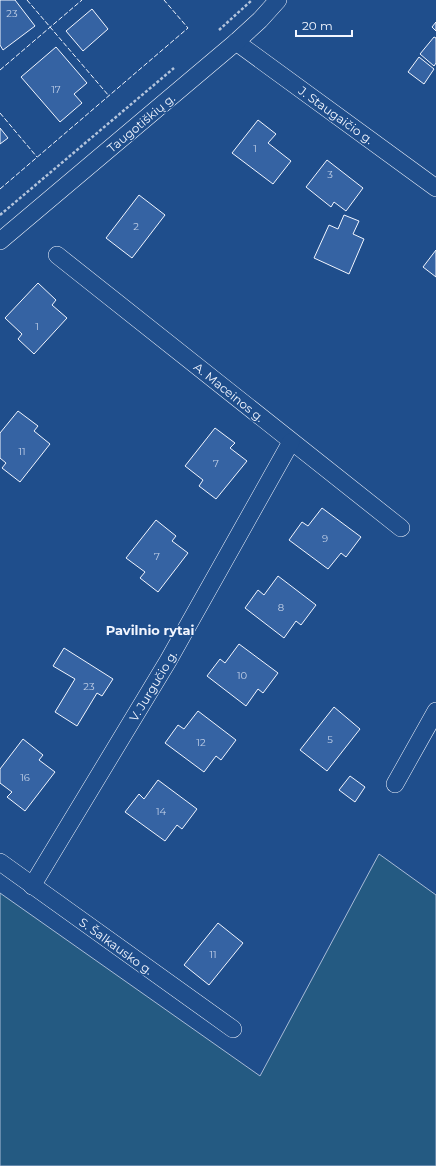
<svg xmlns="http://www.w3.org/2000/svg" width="436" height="1166" font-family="Montserrat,sans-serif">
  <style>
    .green { fill: #245a82; stroke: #a8bbd7 }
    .building { fill: #3563a3; stroke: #f2f6ff }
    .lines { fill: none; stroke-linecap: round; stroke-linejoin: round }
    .street-casing { stroke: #f2f6ff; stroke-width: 18 }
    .path { stroke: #b3c4dc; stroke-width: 2.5; stroke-dasharray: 3 2; stroke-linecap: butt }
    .street { stroke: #1f4e8c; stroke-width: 17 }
    .fence { stroke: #f2f6ff; stroke-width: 1; stroke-dasharray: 5 2; stroke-linecap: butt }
    .labels { text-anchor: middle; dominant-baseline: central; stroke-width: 3; stroke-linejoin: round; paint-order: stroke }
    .number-label { font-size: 10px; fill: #c3d1e8 }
    .street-label { font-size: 12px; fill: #f2f6ff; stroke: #1f4e8c }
    .neighbourhood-label { font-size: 13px; font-weight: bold; fill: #f2f6ff; stroke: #1f4e8c }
  </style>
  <rect width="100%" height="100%" fill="#1f4e8c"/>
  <!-- green -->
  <polygon class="green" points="379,854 436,895 436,1166 0,1166 0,893 260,1076"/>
  <!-- building -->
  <g class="building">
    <polygon points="0,0 15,0 35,26 3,50 0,45"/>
    <polygon points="92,9 108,29 83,51 66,31"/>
    <polygon points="436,22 436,31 432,27"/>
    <polygon points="434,37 436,38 436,63 434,66 420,54"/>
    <polygon points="56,47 87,83 74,94 82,103 60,122 21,77"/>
    <polygon points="419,57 434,69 424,84 408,72"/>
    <polygon points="258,120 276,134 268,143 291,161 273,184 232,153"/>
    <polygon points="0,128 8,138 0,144"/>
    <polygon points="327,160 363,188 346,211 334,202 331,207 306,187"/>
    <polygon points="139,195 165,215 132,258 106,238"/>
    <polygon points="344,215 359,221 353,234 364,239 349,274 314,258 329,225 338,229"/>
    <polygon points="436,250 436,277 423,267"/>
    <polygon points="38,283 56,300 52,305 67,318 34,354 18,339 22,334 5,318"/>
    <polygon points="18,411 38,426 34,431 50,444 20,482 2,468 6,463 0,458 0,433"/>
    <polygon points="215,428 235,443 230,448 247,461 216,499 199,486 203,480 185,466"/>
    <polygon points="322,508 361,537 346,557 341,553 328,569 289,540 302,522 308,526"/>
    <polygon points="156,520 176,536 172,541 188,553 158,592 140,578 145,572 126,558"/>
    <polygon points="278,576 316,605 301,625 296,621 284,638 245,608 258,590 264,595"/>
    <polygon points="239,644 278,673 263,693 258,689 246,706 207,676 220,659 225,663"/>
    <polygon points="64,648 113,679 102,696 97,693 77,726 55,712 75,679 53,666"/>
    <polygon points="334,707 360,729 327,771 300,750"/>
    <polygon points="198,711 236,740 221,760 216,756 204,772 165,743 178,725 184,729"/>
    <polygon points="23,739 43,755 39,760 55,772 25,811 7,797 12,792 0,783 0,769"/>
    <polygon points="350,776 365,787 355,802 339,790"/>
    <polygon points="158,780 197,809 182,829 177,825 165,841 125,812 139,794 144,799"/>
    <polygon points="218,923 243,943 209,985 184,965"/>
  </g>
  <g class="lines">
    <defs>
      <g id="street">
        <polyline points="236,42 436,188"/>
        <polyline points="0,241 236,42 260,20 278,0"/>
        <polyline points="57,255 401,528"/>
        <polyline points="395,784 436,711"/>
        <polyline points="0,862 233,1029"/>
        <polyline points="32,886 168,661 291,442"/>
      </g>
    </defs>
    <!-- street casing -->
    <use href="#street" class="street-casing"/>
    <!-- path -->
    <g class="path">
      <polyline points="219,30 252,0"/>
      <polyline points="0,215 174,68"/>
    </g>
    <!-- street -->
    <use href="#street" class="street"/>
    <!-- fence -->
    <g class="fence">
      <polyline points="27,0 109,96"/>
      <polyline points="0,70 82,0"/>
      <polyline points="0,113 37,157"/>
      <polyline points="0,189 188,28 164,0"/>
    </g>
  </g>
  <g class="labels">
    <!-- number labels -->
    <g class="number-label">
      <text x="12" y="13">23</text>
      <text x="56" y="89">17</text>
      <text x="255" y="148">1</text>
      <text x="330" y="174">3</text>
      <text x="136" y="226">2</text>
      <text x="37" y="326">1</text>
      <text x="22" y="451">11</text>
      <text x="216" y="463">7</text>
      <text x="325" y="538">9</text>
      <text x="157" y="556">7</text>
      <text x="281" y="607">8</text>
      <text x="242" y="675">10</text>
      <text x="89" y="686">23</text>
      <text x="330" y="739">5</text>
      <text x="201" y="742">12</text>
      <text x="25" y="777">16</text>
      <text x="161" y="811">14</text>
      <text x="213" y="954">11</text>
    </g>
    <!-- street labels -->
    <g class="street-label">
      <text transform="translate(336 115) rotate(36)">J. Staugaičio g.</text>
      <text transform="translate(141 123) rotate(-40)">Taugotiškių g.</text>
      <text transform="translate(229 392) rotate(39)">A. Maceinos g.</text>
      <text transform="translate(153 686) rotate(-59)">V. Jurgučio g.</text>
      <text transform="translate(116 946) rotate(36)">S. Šalkausko g.</text>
    </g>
    <!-- neighbourhood labels -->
    <g class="neighbourhood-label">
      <text x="150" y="630">Pavilnio rytai</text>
    </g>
  </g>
  <!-- scale -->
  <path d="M296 30v6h56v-6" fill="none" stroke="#f2f6ff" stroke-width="2"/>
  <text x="302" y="30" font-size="12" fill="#f2f6ff" stroke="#1f4e8c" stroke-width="3" paint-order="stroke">20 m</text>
</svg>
